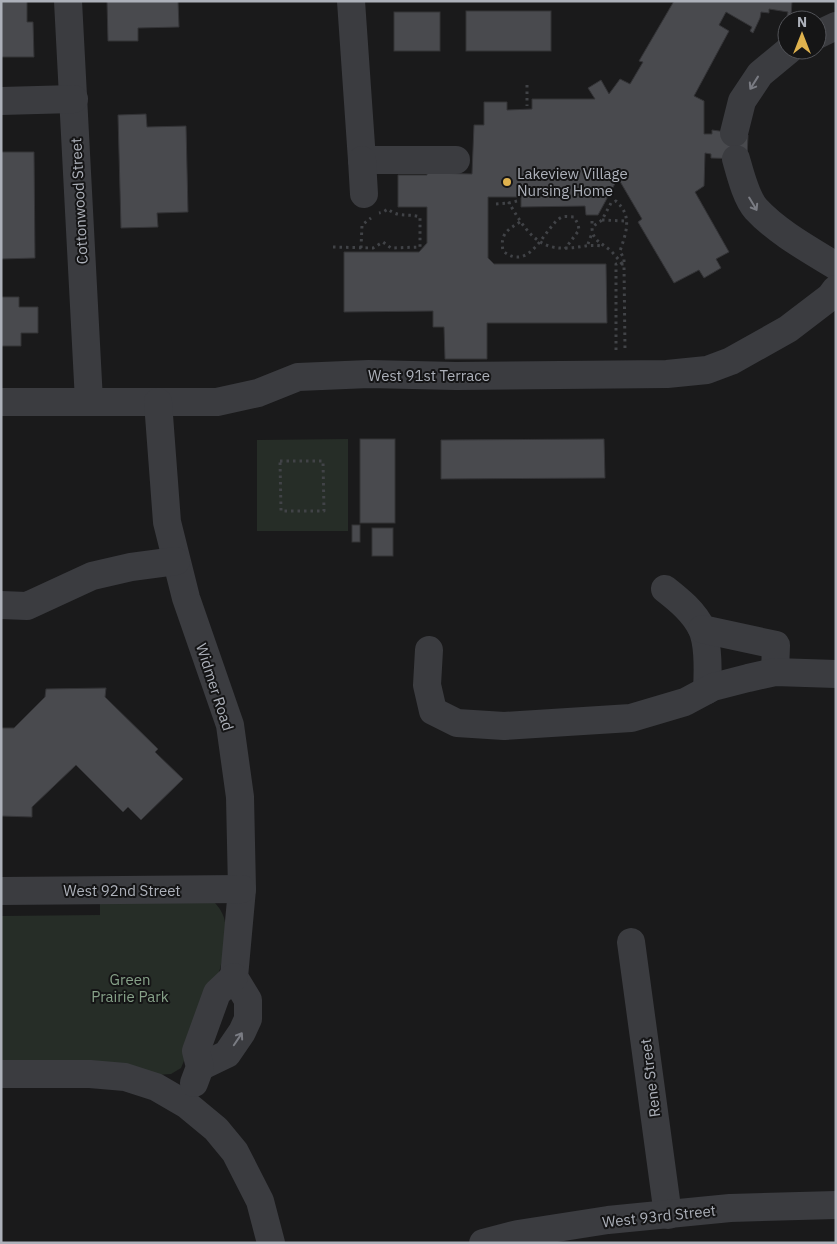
<svg xmlns="http://www.w3.org/2000/svg" width="837" height="1244" font-family="'IBM Plex Sans',sans-serif">
  <style>
    .green { fill: #262d27 }
    .building { fill: #494a4e; stroke: #343437 }
    .lines { fill: none; stroke-linecap: round; stroke-linejoin: round }
    .path { stroke: #414347; stroke-width: 3; stroke-dasharray: 2.5 4; stroke-linecap: butt }
    .minor { stroke: #3b3c40; stroke-width: 28 }
    .oneway { stroke: #7a7c83 }
    .poi-dot { fill: #dfb24e; stroke: #151516; stroke-width: 2 }
    .labels { text-anchor: middle; dominant-baseline: central; stroke-width: 4; stroke-linejoin: round; paint-order: stroke }
    .poi-label { font-size: 15px; fill: #adb1ba; stroke: #151516; text-anchor: start }
    .street-label { font-size: 15px; fill: #adb1ba; stroke: #151516 }
    .park-label { font-size: 15px; fill: #87a289; stroke: #151516 }
  </style>
  <rect width="100%" height="100%" fill="#1a1a1b"/>
  <!-- green -->
  <g class="green">
    <polygon points="348,439 348,531 257,531 257,440"/>
    <path d="M100 898 214 902C220 908 224 915 225 922 231 963 197 1029 181 1068L171 1074 157 1075 95 1061 1 1060V916L100 915Z"/>
  </g>
  <!-- building -->
  <g class="building">
    <polygon points="1,1 27,1 27,22 33,22 34,57 1,57"/>
    <polygon points="107,1 178,1 179,27 138,28 138,41 108,41"/>
    <polygon points="674,1 792,1 791,17 787,16 788,12 769,9 769,13 761,12 760,18 753,33 750,31 752,27 726,12 719,25 729,31 694,96 704,101 704,134 712,134 712,130 748,135 747,159 711,158 711,154 705,153 704,186 695,192 729,252 716,259 721,268 704,278 699,270 674,283 638,222 642,219 618,178 598,215 586,215 585,206 521,207 521,197 488,197 488,258 494,264 606,264 607,323 487,323 487,359 445,359 444,327 433,327 433,311 344,312 344,252 419,252 427,243 427,207 398,207 398,175 427,175 427,173 472,174 474,125 484,125 484,102 507,102 507,110 532,109 532,99 595,99 588,88 601,80 609,94 620,79 630,84 643,62 639,61"/>
    <rect x="466" y="11" width="85" height="40"/>
    <rect x="394" y="12" width="46" height="39"/>
    <polygon points="146,114 147,127 186,126 188,212 157,213 158,227 121,228 118,115"/>
    <polygon points="1,152 34,152 35,258 1,259"/>
    <polygon points="1,297 19,297 19,307 38,307 38,333 21,333 21,346 1,346"/>
    <rect x="360" y="439" width="35" height="84"/>
    <polygon points="604,439 605,478 441,479 441,440"/>
    <rect x="352" y="525" width="8" height="17"/>
    <rect x="372" y="528" width="21" height="28"/>
    <polygon points="106,688 105,697 158,749 155,752 183,779 141,820 128,807 123,812 76,765 32,807 32,817 1,816 1,728 14,728 45,697 46,689"/>
  </g>
  <g class="lines">
    <!-- path -->
    <g class="path">
      <polyline points="527,85 527,106"/>
      <path d="M517 201 509 203C523 226 536 250 566 248 579 248 588 244 601 246"/>
      <polyline points="496,204 509,203"/>
      <polyline points="602,220 626,221"/>
      <polyline points="592,221 592,227"/>
      <path d="M520 222C507 230 500 234 503 251 531 274 545 225 562 217 566 216 570 217 574 217L578 224 579 230 565 249"/>
      <polyline points="588,244 592,233"/>
      <path d="M333 247 373 248 383 242 391 248 420 247V217C408 213 398 218 388 209L383 212 379 213"/>
      <polyline points="361,248 362,225 371,218"/>
      <path d="M622 264C619 260 615 255 611 251 602 243 592 241 592 227L602 220 611 203 616 201C633 216 626 233 620 251L624 259V264"/>
      <polyline points="616,350 616,264 624,264 625,351"/>
      <polygon points="280,461 323,461 324,511 281,511"/>
    </g>
    <!-- minor -->
    <g class="minor">
      <polyline points="68,1 89,401"/>
      <polyline points="351,1 362,160 456,160"/>
      <polyline points="817,35 836,26"/>
      <polyline points="1,101 74,99"/>
      <polyline points="734,133 742,101 760,74 789,50"/>
      <path d="M736 159C740 173 746 198 756 209 777 232 810 250 836 266"/>
      <polyline points="362,160 364,194"/>
      <polyline points="1,402 217,402 258,393 298,377 369,374 456,376 667,374 707,370 731,361 788,329 830,297 836,289"/>
      <polyline points="158,402 167,522 186,598 230,725 240,797 242,889 234,977 248,1000 248,1019 242,1032 227,1054 200,1067"/>
      <path d="M665 589C679 600 694 612 702 629 709 645 708 672 707 690"/>
      <polyline points="1,605 27,606 92,576 131,567 176,561"/>
      <polyline points="702,629 776,645 775,672"/>
      <polyline points="429,650 427,685 433,711 457,723 504,726 631,718 685,702 713,687 748,678 775,672 836,674"/>
      <polyline points="1,891 242,889"/>
      <polyline points="631,942 668,1215"/>
      <polyline points="1,1074 90,1074 125,1077 156,1087 187,1105 216,1129 235,1152 260,1201 271,1243"/>
      <polyline points="194,1083 200,1067 196,1051 217,993 234,977"/>
      <polyline points="483,1243 518,1234 608,1220 730,1208 836,1205"/>
    </g>
  </g>
  <!-- one-way arrows -->
  <defs><path id="oneway-shaft" d="M-6 0H5M1.5-3L5.5 0L1.5 3" fill="none" stroke-width="1.6" stroke-linecap="round" stroke-linejoin="round" transform="scale(1.25)"/></defs>
  <g class="oneway">
    <use href="#oneway-shaft" transform="translate(754 83) rotate(122)"/>
    <use href="#oneway-shaft" transform="translate(753 204) rotate(59)"/>
    <use href="#oneway-shaft" transform="translate(238 1039) rotate(-56)"/>
  </g>
  <!-- markers -->
  <circle class="poi-dot" cx="507" cy="182" r="5"/>
  <g class="labels">
    <!-- poi labels -->
    <g class="poi-label">
      <text x="517" y="173">Lakeview Village<tspan x="517" dy="17">Nursing Home</tspan></text>
    </g>
    <!-- street labels -->
    <g class="street-label">
      <text transform="translate(79 201) rotate(-93)">Cottonwood Street</text>
      <text x="429" y="375">West 91st Terrace</text>
      <text transform="translate(215 687) rotate(72)">Widmer Road</text>
      <text x="122" y="890">West 92nd Street</text>
      <text transform="translate(650 1078) rotate(-97)">Rene Street</text>
      <text transform="translate(659 1216) rotate(-6)">West 93rd Street</text>
    </g>
    <!-- park labels -->
    <g class="park-label">
      <text x="130" y="979">Green<tspan x="130" dy="17">Prairie Park</tspan></text>
    </g>
  </g>
  <!-- border -->
  <rect width="837" height="1244" fill="none" stroke="#adb1ba" stroke-width="5"/>
  <!-- north arrow -->
  <g transform="translate(802 35)"><circle r="24" fill="#151516" stroke="#525358"/>
  <path d="M0-4L9 19L0 12L-9 19Z" fill="#dfb24e"/>
  <text y="-8" font-size="14" font-weight="bold" text-anchor="middle" fill="#adb1ba">N</text>
  </g>
</svg>
